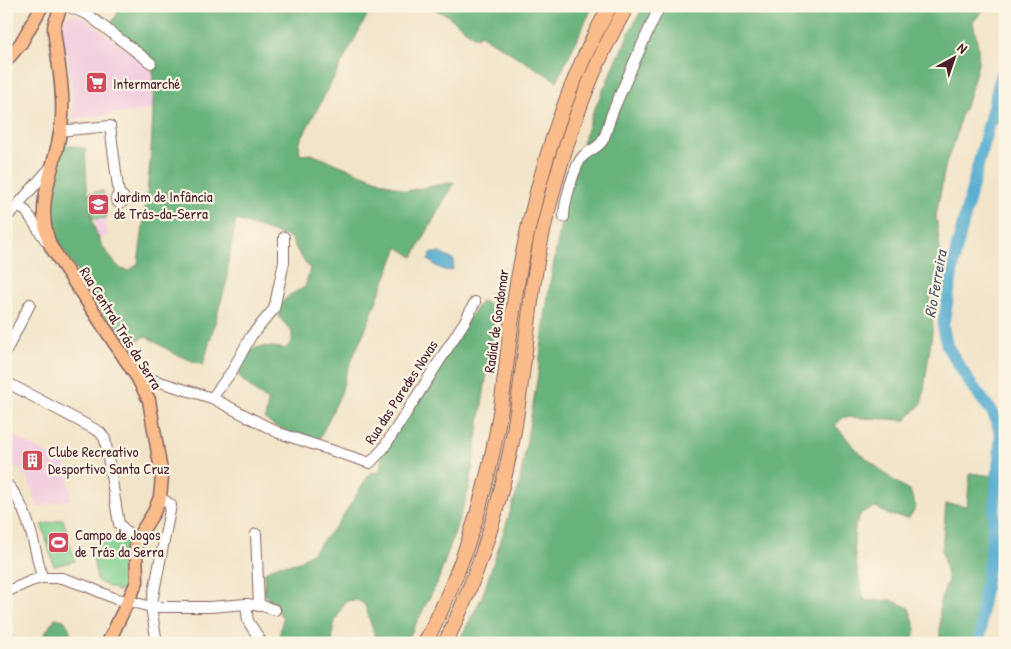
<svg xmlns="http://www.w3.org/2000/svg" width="1011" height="649" font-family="'Patrick Hand',sans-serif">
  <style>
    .built { fill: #f3cfe0 }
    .green { fill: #80d091; stroke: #65785e }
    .forest { fill: #68b27b; stroke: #596853 }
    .water { fill: #52abcf; stroke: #4e657d }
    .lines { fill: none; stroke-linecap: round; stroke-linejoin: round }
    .river { stroke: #52abcf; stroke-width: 12 }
    .minor-casing { stroke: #856462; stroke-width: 12 }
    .major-casing { stroke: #856462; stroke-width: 15 }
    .highway-casing { stroke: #856462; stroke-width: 16 }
    .minor { stroke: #fff; stroke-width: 10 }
    .major { stroke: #fabc8b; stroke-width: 12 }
    .highway { stroke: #fabc8b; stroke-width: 14 }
    .labels { text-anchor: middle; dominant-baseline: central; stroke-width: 4.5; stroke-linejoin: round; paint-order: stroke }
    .poi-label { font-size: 15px; fill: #4a1f2b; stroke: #fcf5e5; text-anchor: start }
    .street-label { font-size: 15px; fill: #4a1f2b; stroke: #fcf5e5 }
    .water-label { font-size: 16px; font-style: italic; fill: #4d576d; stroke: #fcf5e5 }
  </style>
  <rect width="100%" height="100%" fill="#fcf5e5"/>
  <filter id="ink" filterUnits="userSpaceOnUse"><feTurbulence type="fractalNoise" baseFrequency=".02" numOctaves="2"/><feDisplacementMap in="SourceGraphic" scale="10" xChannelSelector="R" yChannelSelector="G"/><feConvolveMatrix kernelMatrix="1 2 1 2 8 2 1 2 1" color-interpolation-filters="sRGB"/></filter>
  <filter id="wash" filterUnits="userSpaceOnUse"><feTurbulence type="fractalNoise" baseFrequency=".0096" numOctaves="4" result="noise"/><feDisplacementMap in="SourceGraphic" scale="20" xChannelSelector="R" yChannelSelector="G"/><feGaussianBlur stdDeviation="1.12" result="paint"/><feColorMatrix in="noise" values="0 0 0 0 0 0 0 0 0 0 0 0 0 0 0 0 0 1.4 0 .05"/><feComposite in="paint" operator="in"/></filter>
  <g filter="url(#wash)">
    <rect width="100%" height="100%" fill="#f2e4c8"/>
    <!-- built -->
    <g class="built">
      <polygon points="72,15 78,15 85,19 153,70 156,109 71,119 75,111 67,54 63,54 61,23 67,16"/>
      <polygon points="103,191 108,237 98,238 95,219 93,219 89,193"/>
      <polygon points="12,435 67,465 71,499 38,507 27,477 23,474 24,472 6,462 6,444"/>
    </g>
    <!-- green -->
    <g class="green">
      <polygon points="103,191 106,218 93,219 89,193"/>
      <polygon points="63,519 75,561 54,566 42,525"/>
      <polygon points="130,539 133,551 130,589 118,591 97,581 91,545"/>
    </g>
    <!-- forest -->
    <g class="forest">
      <path d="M112 6H367L365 10 369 12 299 143 300 155 311 154 406 191 454 182 413 257 398 247 365 330 346 373 341 393 318 442 274 426 265 419 268 402 242 380 235 369C252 345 257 344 285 349L292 342V332L279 317 278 306 290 295 305 287 310 269 298 252 291 238 236 220 228 261 227 280 203 365 175 354 146 336 125 349 54 235 47 215 62 144 85 148C88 194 85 235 121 269L129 271 138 264C147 199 155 134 153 69L131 52 129 42 110 25 118 13Z"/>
      <polygon points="428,6 593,6 557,81 480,34 476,38 447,15"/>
      <path d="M644 6H684L692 12 703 6H987L973 22 978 46V64L968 100 961 115 956 137 946 163 936 216 942 264 930 298 933 326 922 403 906 420 844 417 835 425 857 450 890 478 910 491 916 507 909 518 889 515 876 507 861 513C859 518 856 523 855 528 851 545 859 584 865 601L891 600 909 608 916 629 912 643H458L482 597 519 486 537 381 548 295 568 184 593 112 632 27Z"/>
      <polygon points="1005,70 1005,125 998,124 985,116 990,99"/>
      <path d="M481 301 497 307 469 490 438 581 406 643H377L365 605 358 600 346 601C338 615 330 626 333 643H278L283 618 264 593 265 572 279 565 297 563 313 552 340 521 370 473 380 472 382 454 449 347Z"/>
      <polygon points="970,473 1001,477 997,492 985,600 976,631 975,643 940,643 940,602 948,580 942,551 946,504 967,506"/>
      <polygon points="55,618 64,620 69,628 72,640 74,643 35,643 45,633"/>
    </g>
    <!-- water -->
    <path class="water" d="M431 253H439L454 260 453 269C445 274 435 265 428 260Z"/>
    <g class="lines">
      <!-- river -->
      <polyline class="river" points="980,643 982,606 991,550 1001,434 993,413 970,383 947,346 943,326 956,251 1001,76 1005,70"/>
    </g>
  </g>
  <g filter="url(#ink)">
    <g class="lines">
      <defs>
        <g id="minor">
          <polyline points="67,6 87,14 151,63"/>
          <polyline points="59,131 110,126 119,195"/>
          <circle cx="120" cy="199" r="4"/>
          <polyline points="12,211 19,207 26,211 46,241"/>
          <path d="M564 217C564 204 574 166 583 156 589 150 599 148 603 140 607 132 609 120 613 111 628 76 643 41 660 6"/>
          <polyline points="6,218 50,168"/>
          <polyline points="6,351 30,304"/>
          <polyline points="137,377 150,379 212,398 279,433 370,463 383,449 465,321 475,302"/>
          <polyline points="6,382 100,432 105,439 119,524 129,534 137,539"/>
          <polyline points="212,398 232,371 251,336 274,309 284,262 284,237"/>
          <path d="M6 483C28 505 35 549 42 578"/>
          <polyline points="256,534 259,606"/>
          <polyline points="6,592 31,581 42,578 62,578 86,586 116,599 129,601 151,607 210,607 246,604 263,606 275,610"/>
          <polyline points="246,604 248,621 262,643"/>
          <polyline points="157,643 151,607 171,505 160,497"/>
        </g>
        <g id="major">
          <path d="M60 6C60 14 54 20 54 29 57 58 64 88 62 117 60 162 31 200 51 247L137 377 149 400 162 477 160 497 154 512 137 539 136 547 137 582 108 643"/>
          <polyline points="6,61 21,43 42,6"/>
        </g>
        <g id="highway">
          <path d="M425 643C464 569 488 490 501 407 507 366 510 325 517 284 534 188 562 91 610 6"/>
          <path d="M445 643C477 579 498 513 512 442 526 367 528 289 547 214 565 141 589 71 627 6"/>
        </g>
      </defs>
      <!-- minor casing -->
      <use href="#minor" class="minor-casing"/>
      <!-- major casing -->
      <use href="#major" class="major-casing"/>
      <!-- highway casing -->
      <use href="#highway" class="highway-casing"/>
      <!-- minor -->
      <use href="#minor" class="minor"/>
      <!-- major -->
      <use href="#major" class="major"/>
      <!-- highway -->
      <use href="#highway" class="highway"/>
    </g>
  </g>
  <!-- icons -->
  <defs>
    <symbol id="supermarket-square" viewBox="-11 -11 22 22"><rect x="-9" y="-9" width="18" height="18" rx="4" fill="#d1495b" stroke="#fcf5e5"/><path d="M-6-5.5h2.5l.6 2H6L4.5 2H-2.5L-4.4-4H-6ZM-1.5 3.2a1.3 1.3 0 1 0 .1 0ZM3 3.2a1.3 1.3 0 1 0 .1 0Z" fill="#fff"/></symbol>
    <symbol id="school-square" viewBox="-11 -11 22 22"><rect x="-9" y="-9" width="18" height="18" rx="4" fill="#d1495b" stroke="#fcf5e5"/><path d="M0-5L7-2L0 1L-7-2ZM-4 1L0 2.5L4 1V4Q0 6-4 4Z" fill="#fff"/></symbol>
    <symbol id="building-square" viewBox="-11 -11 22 22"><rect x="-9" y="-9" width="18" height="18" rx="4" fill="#d1495b" stroke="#fcf5e5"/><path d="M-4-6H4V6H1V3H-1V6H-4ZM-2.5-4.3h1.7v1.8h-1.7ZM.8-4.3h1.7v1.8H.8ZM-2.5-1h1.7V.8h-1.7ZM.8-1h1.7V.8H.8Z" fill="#fff"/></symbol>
    <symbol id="stadium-square" viewBox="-11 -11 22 22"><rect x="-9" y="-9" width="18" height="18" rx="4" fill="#d1495b" stroke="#fcf5e5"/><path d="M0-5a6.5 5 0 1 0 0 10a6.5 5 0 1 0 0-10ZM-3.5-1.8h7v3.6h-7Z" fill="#fff"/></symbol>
  </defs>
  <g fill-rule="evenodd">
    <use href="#supermarket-square" x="84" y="70" width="25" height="25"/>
    <use href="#school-square" x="86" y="192" width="25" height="25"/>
    <use href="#building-square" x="20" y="448" width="25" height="25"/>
    <use href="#stadium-square" x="46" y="530" width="25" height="25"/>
  </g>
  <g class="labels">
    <!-- poi labels -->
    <g class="poi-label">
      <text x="113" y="83">Intermarché</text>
      <text x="114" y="196">Jardim de Infância<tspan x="114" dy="17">de Trás-da-Serra</tspan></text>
      <text x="48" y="451">Clube Recreativo<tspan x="48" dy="17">Desportivo Santa Cruz</tspan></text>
      <text x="75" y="534">Campo de Jogos<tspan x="75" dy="17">de Trás da Serra</tspan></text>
    </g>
    <!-- street labels -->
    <g class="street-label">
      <text transform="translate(496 321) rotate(-82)">Radial de Gondomar</text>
      <text transform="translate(121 328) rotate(58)">Rua Central Trás da Serra</text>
      <text transform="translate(401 392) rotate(-57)">Rua das Paredes Novas</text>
    </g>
    <!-- water labels -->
    <g class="water-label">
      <text transform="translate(935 284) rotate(-80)">Rio Ferreira</text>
    </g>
  </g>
  <!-- margin -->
  <rect width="1011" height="649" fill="none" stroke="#fcf5e5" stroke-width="25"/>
  <!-- north arrow -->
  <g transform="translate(954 58) rotate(40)" stroke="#fcf5e5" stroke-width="4" paint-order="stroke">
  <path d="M0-4L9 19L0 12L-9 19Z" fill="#4a1f2b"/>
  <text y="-8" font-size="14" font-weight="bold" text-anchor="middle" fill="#4a1f2b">N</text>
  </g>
</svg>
